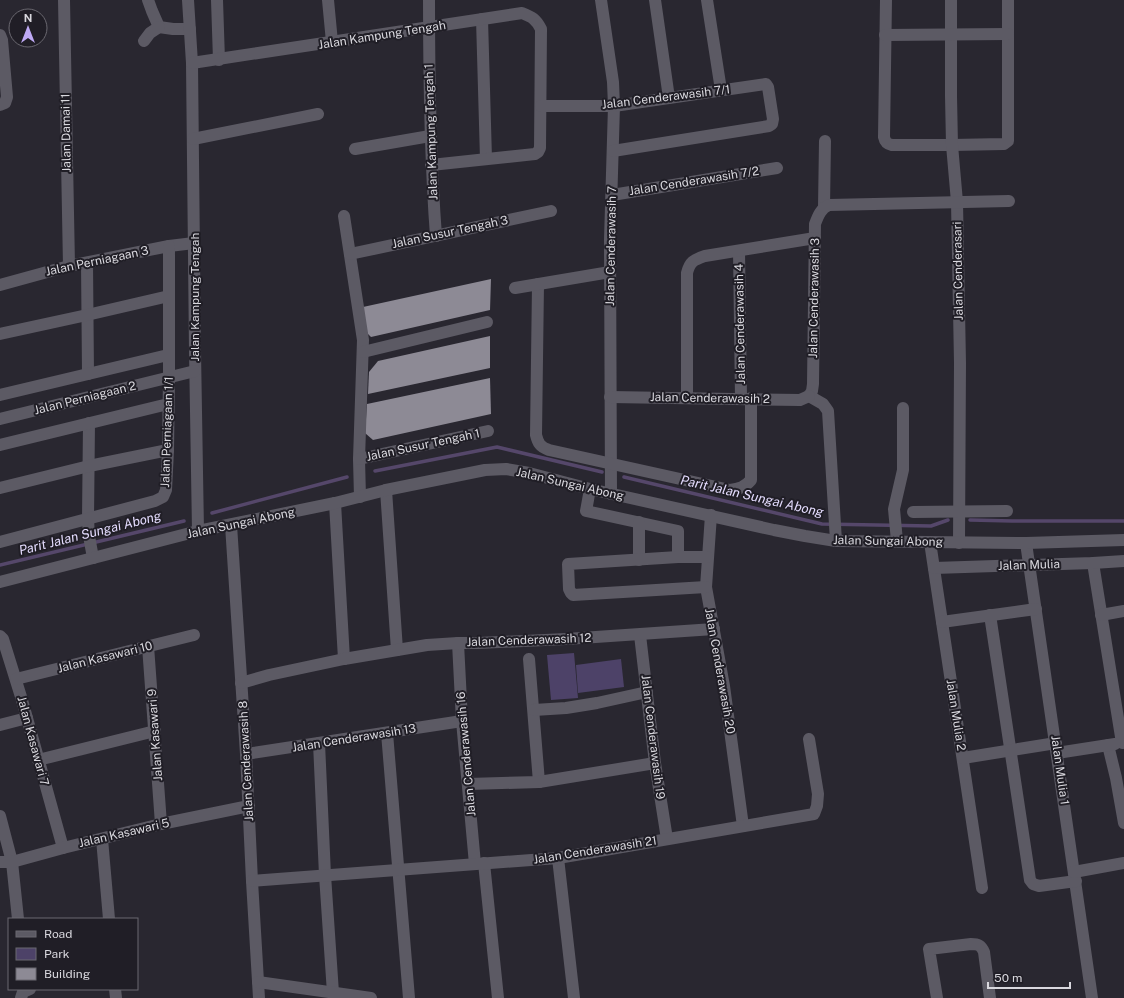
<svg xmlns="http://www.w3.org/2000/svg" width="1124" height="998" font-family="'Public Sans',sans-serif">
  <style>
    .green { fill: #4d4268 }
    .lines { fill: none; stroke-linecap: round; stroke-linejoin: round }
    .stream { stroke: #55476a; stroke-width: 3.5 }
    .building { fill: #8d8a95 }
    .minor { stroke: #5c5a64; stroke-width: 12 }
    .labels { text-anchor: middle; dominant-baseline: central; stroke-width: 4; stroke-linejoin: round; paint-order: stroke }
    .street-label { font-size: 12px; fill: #d9d8de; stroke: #201e26 }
    .water-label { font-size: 13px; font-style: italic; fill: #e4dcfe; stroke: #201e26 }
  </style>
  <rect width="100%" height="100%" fill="#292730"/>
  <!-- green -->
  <g class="green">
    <polygon points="574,653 578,698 551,700 547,655"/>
    <polygon points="621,659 624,687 578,693 576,665"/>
  </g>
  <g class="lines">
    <!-- stream -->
    <g class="stream">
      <polyline points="375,471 497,447 602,472"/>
      <polyline points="624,477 822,524 931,526 948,520"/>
      <polyline points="212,513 347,477"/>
      <polyline points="970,520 1012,521 1124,521"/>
      <polyline points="0,565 184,521"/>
    </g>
  </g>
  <!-- building -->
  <g class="building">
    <polygon points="491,279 490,310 371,337 365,331 363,307"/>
    <polygon points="490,336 490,368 368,394 369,372 378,361"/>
    <polygon points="490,378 491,414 373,440 365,433 367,404"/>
  </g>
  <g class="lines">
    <!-- minor -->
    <g class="minor">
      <polyline points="64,0 69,266"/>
      <polyline points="148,0 152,11 159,27 173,29 190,29"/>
      <polyline points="188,0 192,63 195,351 198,531"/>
      <polyline points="217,0 219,60"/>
      <polyline points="328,0 332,42"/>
      <path d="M429 0C429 79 430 157 436 236"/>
      <polyline points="601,0 613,82 614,106 610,240 611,494"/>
      <polyline points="655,0 669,98"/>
      <polyline points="707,0 721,90"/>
      <path d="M886 0 884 137C885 142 887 144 892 145H952L1004 144 1008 141V0"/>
      <polyline points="951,0 951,96 952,145 957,202 960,363 959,543"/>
      <polyline points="482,19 486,159"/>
      <polyline points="0,35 2,40 7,97 5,103 0,105"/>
      <polyline points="885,35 1008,34"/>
      <polyline points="144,41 150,33 159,27"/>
      <path d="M192 63 522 13C532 17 536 19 541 29L540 148 538 152 535 154 431 165"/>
      <polyline points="541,106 614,106 766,84 768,87 773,119 772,124 769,126 613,151"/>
      <polyline points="193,139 318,114"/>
      <polyline points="355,149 430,136"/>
      <polyline points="612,195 777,168"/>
      <polyline points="824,207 825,141"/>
      <polyline points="344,216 363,340 359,459 360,497"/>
      <polyline points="739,251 741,398"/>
      <polyline points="350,254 551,211"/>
      <polyline points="87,263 88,374"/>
      <path d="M538 284 536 435C538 443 540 447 549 450L730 490C739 489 745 487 751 480V398"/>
      <polyline points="0,285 69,266 169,246 194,243"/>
      <polyline points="515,288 610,272"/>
      <polyline points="0,334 87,315 169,296"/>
      <polyline points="363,352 487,322"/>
      <polyline points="0,395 168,355"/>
      <path d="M809 396 812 391 813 384 815 224C818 216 821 208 829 205L1009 201"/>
      <polyline points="809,396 823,404 828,411 836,541"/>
      <polyline points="610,397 800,400 809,396"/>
      <path d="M687 398V273C690 261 694 260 705 256L815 238"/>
      <polyline points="0,419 195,371"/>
      <polyline points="89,423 88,519 89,536 93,558"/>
      <polyline points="0,445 168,404"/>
      <polyline points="359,459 488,431"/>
      <polyline points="0,488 89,466 168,450"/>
      <polyline points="590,489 586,511 678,531 678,557"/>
      <polyline points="386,490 397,650"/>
      <polyline points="335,503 344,659"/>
      <polyline points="913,512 1007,511"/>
      <polyline points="711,515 706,587 724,686 743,826"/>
      <polyline points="231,525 246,754 252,881 259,998"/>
      <polyline points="897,541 894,509 903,470 903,408"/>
      <polyline points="0,542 155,501 163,497 166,490 168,450 169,377 169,246"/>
      <polyline points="930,542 982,888"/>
      <polyline points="1026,543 1092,998"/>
      <polyline points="639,560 639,522"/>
      <polyline points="1093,563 1122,743"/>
      <polyline points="934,568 1093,563 1124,561"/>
      <polyline points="0,582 198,531 335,503 386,490 485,470 506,469 529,473 590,489 774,530 805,536 836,541 1026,543 1124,540"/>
      <polyline points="706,587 573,595 571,593 569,589 568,564 678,557 707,557"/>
      <polyline points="990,615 1030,880 1033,884 1039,886 1076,881"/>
      <polyline points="1101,615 1124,611"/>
      <polyline points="942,622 1036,609"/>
      <polyline points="640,635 655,763 667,839"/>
      <polyline points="0,636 3,639 22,700 63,848"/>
      <polyline points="458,643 462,721 475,864"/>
      <polyline points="148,646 161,824"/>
      <polyline points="529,659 539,782"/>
      <polyline points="16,679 194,635"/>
      <polyline points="241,683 269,675 344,659 427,645 458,643 478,643 566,639 714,629"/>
      <polyline points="534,710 566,708 597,703 647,692"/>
      <polyline points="0,725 27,718"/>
      <polyline points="387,733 409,998"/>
      <polyline points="319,743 325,875 333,993"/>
      <polyline points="1108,745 1116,778 1124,823"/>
      <polyline points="1057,753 1115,744"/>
      <polyline points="246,754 462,721"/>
      <polyline points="963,758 1056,743"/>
      <polyline points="38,760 155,731"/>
      <polyline points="468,784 539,782 655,763"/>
      <polyline points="0,816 12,862 18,919"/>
      <polyline points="102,839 109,919"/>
      <polyline points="558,858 574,998"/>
      <polyline points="0,862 12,862 63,848 161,824 249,806"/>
      <polyline points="484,863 498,998"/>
      <polyline points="1074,872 1124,863"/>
      <polyline points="252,881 558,858 814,814 817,806 818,794 809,739"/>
      <polyline points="258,982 371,998"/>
      <polyline points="115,989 116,998"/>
      <polyline points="21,998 23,992 30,989"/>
      <path d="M937 998 929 949 971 944C978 944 981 945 984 952L990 998"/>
    </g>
  </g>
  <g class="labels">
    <!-- street labels -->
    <g class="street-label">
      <text transform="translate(382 35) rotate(-9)">Jalan Kampung Tengah</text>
      <text transform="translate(666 97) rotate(-7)">Jalan Cenderawasih 7/1</text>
      <text transform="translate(431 132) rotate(-92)">Jalan Kampung Tengah 1</text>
      <text transform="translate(66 133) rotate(-91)">Jalan Damai 11</text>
      <text transform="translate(694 181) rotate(-9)">Jalan Cenderawasih 7/2</text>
      <text transform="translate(450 232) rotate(-12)">Jalan Susur Tengah 3</text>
      <text transform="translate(611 246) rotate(-89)">Jalan Cenderawasih 7</text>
      <text transform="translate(97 261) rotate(-12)">Jalan Perniagaan 3</text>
      <text transform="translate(958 271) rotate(-91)">Jalan Cenderasari</text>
      <text transform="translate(195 297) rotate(-90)">Jalan Kampung Tengah</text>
      <text transform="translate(814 298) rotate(-89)">Jalan Cenderawasih 3</text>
      <text transform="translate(740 324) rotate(-91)">Jalan Cenderawasih 4</text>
      <text transform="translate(85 398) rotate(-14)">Jalan Perniagaan 2</text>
      <text transform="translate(710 398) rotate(1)">Jalan Cenderawasih 2</text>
      <text transform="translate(167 432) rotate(-88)">Jalan Perniagaan 1/1</text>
      <text transform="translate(423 445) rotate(-12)">Jalan Susur Tengah 1</text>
      <text transform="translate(570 484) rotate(13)">Jalan Sungai Abong</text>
      <text transform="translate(241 523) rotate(-12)">Jalan Sungai Abong</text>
      <text transform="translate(888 541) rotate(1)">Jalan Sungai Abong</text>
      <text transform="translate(1029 565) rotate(-2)">Jalan Mulia</text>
      <text transform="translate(529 640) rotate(-2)">Jalan Cenderawasih 12</text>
      <text transform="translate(105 657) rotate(-14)">Jalan Kasawari 10</text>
      <text transform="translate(720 671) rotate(80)">Jalan Cenderawasih 20</text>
      <text transform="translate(956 715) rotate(81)">Jalan Mulia 2</text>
      <text transform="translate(155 735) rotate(-94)">Jalan Kasawari 9</text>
      <text transform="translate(653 737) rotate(83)">Jalan Cenderawasih 19</text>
      <text transform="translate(354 738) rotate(-9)">Jalan Cenderawasih 13</text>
      <text transform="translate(33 741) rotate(75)">Jalan Kasawari 7</text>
      <text transform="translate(466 754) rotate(-95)">Jalan Cenderawasih 16</text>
      <text transform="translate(246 761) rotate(-93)">Jalan Cenderawasih 8</text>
      <text transform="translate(1060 770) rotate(82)">Jalan Mulia 1</text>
      <text transform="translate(124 833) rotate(-13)">Jalan Kasawari 5</text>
      <text transform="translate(595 850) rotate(-9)">Jalan Cenderawasih 21</text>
    </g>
    <!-- water labels -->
    <g class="water-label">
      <text transform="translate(752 496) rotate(13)">Parit Jalan Sungai Abong</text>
      <text transform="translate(90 533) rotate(-14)">Parit Jalan Sungai Abong</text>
    </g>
  </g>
  <!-- legend -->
  <rect x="8" y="918" width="130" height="72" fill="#201e26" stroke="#6a6870"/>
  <rect x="16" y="931" width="20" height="6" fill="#5c5a64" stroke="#6a6870"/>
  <text x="44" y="938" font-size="12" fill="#d9d8de">Road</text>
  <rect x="16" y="948" width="20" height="12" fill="#4d4268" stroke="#6a6870"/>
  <text x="44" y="958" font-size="12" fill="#d9d8de">Park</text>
  <rect x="16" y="968" width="20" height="12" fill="#8d8a95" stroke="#6a6870"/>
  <text x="44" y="978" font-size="12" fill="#d9d8de">Building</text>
  <!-- north arrow -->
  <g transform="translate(28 28)"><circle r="19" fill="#201e26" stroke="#6a6870"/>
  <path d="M0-3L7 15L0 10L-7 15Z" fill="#bea9f4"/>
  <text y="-6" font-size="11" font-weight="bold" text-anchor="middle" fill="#d9d8de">N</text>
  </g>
  <!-- scale -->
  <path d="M988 982v6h82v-6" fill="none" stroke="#d9d8de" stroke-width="2"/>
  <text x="994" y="982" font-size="12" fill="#d9d8de" stroke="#201e26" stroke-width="3" paint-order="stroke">50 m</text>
</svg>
